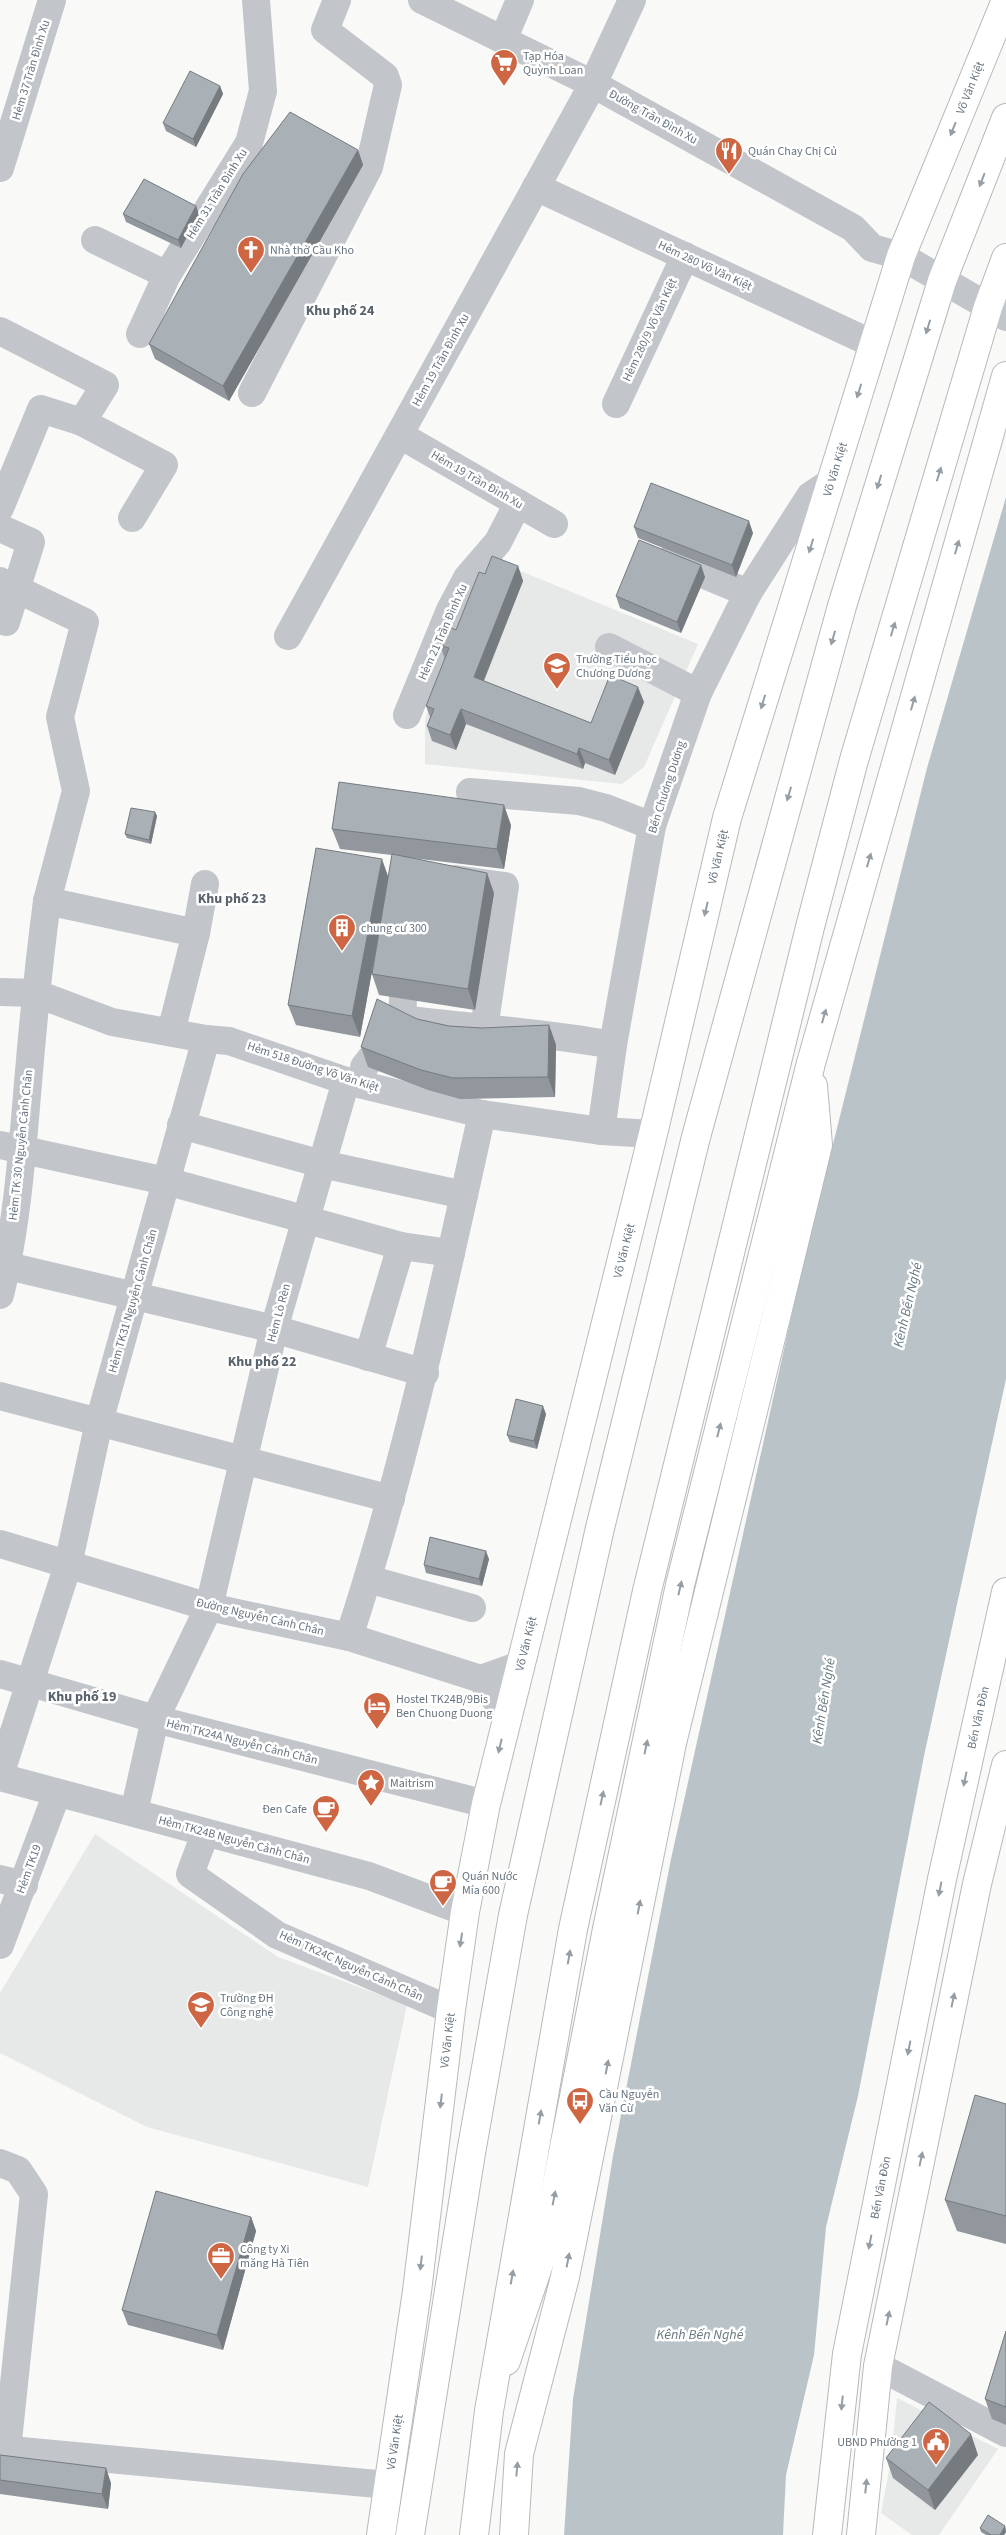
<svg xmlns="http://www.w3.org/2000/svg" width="1006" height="2535" font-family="'Source Sans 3',sans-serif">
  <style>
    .built { fill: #e7e8e8 }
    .water { fill: #bac4c8 }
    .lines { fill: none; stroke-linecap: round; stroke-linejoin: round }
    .major-casing { stroke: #b6b9bd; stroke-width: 30 }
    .highway-casing { stroke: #b5b9bc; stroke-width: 30 }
    .minor { stroke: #c2c5c9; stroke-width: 28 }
    .major { stroke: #fff; stroke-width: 28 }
    .highway { stroke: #fff; stroke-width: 28 }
    .wall { fill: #91979d }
    .shaded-wall { fill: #767b7f }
    .building { fill: #a9b0b6; stroke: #767b7f }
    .oneway { fill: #959ea5 }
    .labels { text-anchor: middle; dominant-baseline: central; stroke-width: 5; stroke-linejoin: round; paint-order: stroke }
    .poi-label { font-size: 12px; fill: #67747f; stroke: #fff; text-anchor: start }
    .street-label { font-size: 12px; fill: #67747f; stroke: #fff }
    .neighbourhood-label { font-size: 14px; font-weight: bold; fill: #59636b; stroke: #fff }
    .water-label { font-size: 14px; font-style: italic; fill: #68797f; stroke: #fff }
  </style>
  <rect width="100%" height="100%" fill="#f9f9f8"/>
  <!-- built -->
  <g class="built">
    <polygon points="487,557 698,644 644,767 622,784 425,764 425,719 445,660"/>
    <polygon points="95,1834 278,1957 407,2005 368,2187 147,2127 0,2053 0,1993"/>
    <polygon points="897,2398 998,2449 939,2535 912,2535 881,2513 891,2460"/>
  </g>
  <!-- water -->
  <polygon class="water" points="1006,497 1006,1379 924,1756 858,2096 826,2227 814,2355 786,2475 783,2535 564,2535 573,2399 613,2156 671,1859 802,1268 927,768"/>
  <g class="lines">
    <defs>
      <g id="major">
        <polyline points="506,2361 544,2249 607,1929 680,1585 811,1063 1006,376"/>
        <path id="s1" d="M381 2535 417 2291 451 2010 465 1912 486 1804 653 1134 727 818 901 256 1006 0"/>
        <polyline points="514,2535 519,2454 565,2277 672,1743 818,1145 813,1086"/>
        <path id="s2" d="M827 2535 847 2354 942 1879 1006 1592"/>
        <polyline points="861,2535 878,2366 977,1884 1006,1765"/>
      </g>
      <g id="highway">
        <polyline points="410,2535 471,2153 513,1915 600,1528 696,1137 842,606 942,281 1006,118"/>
        <polyline points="474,2535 489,2411 573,1929 647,1591 810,927 854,760 988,307 1006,258"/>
      </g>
    </defs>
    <!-- major casing -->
    <use href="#major" class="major-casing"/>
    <!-- highway casing -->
    <use href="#highway" class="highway-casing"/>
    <!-- minor -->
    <g class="minor">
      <polyline points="422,0 593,84 853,228 872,248 901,256 1006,317"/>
      <polyline points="503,40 520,0"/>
      <polyline points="0,168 52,0"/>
      <polyline points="536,187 873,344"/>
      <polyline points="95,240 167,275"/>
      <polyline points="0,331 105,385 82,422"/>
      <polyline points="140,334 167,275 249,143 263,91 256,0"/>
      <polyline points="252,393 369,167 388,85 385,76 325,30 337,0"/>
      <polyline points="616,404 685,256"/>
      <polyline points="400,435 554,524"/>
      <polyline points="0,508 41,409 82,422 164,465 132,518"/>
      <polyline points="0,528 31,542 6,622"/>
      <polyline points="669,560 748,593"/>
      <polyline points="0,581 85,622 60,717 76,791 47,901"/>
      <polyline points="288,636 593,84 632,0"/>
      <polyline points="609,647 698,693"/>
      <polyline points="407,715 450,610 467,578 498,542 518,503"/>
      <polyline points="470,792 579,801 606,808 652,826"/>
      <polyline points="455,879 505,886 484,1029"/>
      <polyline points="196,933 205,884"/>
      <polyline points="0,992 35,993 112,1022 206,1039 229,1041 346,1081 482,1114 601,1131 653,1134"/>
      <path d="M402 1019C472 1028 543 1032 613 1045"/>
      <polyline points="364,1067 402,1019 405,960"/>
      <polyline points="181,1125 322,1164 464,1195"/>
      <polyline points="601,1131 613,1045 652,826 698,693 748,593 810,496 831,482"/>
      <polyline points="0,1145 166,1181 401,1246 451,1253"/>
      <polyline points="0,1264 274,1329 425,1373"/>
      <path d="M0 1295C17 1226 22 1154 28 1083 33 1023 39 962 47 901L196 933 171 1032"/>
      <polyline points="368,1357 401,1246"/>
      <polyline points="0,1396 391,1499"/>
      <polyline points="0,1544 209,1607 349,1637 481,1679 520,1665"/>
      <polyline points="368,1579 472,1608"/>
      <path d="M349 1637C405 1466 443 1290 482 1114"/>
      <polyline points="0,1674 155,1719 486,1804"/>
      <polyline points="481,1679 507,1716"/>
      <polyline points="0,1775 68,1565 99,1422 206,1039"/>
      <polyline points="0,1777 369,1876 465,1912"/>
      <polyline points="134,1812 155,1719 209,1607 274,1329 346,1081"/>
      <polyline points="205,1834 190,1874 277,1935 451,2010"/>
      <polyline points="0,1879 24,1885"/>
      <polyline points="0,1945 57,1793"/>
      <polyline points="0,2163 18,2170 34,2194 7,2450"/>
      <polyline points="878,2366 1006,2433"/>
      <polyline points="0,2449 388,2485"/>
    </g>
    <!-- major -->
    <use href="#major" class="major"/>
    <!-- highway -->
    <use href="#highway" class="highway"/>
  </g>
  <!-- wall -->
  <g class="wall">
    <polygon points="220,86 223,94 196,147 166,131 163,123"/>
    <polygon points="358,150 363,165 229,401 155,359 149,344"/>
    <polygon points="196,206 199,214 181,248 126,222 123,214"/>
    <polygon points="634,527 753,533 736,577 638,538"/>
    <polygon points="518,566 523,581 484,681 591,723 644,702 615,775 585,763 583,769 466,724 456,750 432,741 427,726 430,717 426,706 445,659 440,645 456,630 485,574"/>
    <polygon points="705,577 681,633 620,608 616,596"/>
    <polygon points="155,812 157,816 151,844 127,838 125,834"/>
    <polygon points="511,825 504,869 412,858 494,893 475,1010 379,995 372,974 377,943 360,1037 296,1025 288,1005 388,877 392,855 340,849 332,829"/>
    <polygon points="417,1019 449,1026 482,1028 549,1025 556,1045 555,1097 460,1099 428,1090 368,1067 361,1047"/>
    <polygon points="546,1414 537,1449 510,1442 507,1435"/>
    <polygon points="489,1559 482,1586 426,1573 424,1565"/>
    <polygon points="1006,2104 1006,2244 957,2231 945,2200"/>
    <polygon points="251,2217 256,2231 223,2350 128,2325 122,2310"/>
    <polygon points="1006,2331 1006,2425 992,2419 985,2399"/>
    <polygon points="0,2455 111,2483 108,2509 0,2494"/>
    <polygon points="978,2455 935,2510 893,2478 886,2458"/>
    <polygon points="1005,2526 1006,2532 1004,2535 986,2535 981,2532 980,2528"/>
  </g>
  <!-- shaded-wall -->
  <g class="shaded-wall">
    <polygon points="220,86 223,94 196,147 193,139"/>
    <polygon points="358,150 363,165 229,401 223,386"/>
    <polygon points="196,206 199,214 181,248 178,240"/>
    <polygon points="749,521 753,533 736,577 732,565"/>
    <polygon points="701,565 705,577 681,633 677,622"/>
    <polygon points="518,566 523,581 479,692 474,677"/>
    <polygon points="638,687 644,702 615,775 609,760"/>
    <polygon points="461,709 466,724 456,750 450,735"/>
    <polygon points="579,748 585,763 583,769 577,754"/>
    <polygon points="504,805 511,825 504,869 497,849"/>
    <polygon points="155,812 157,816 151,844 149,840"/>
    <polygon points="382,859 389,879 360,1037 352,1016"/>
    <polygon points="487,873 494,893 475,1010 468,989"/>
    <polygon points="549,1025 556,1045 555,1097 548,1077"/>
    <polygon points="543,1406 546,1414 537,1449 534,1441"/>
    <polygon points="486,1551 489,1559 482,1586 479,1579"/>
    <polygon points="251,2217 256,2231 223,2350 217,2335"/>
    <polygon points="971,2434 978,2455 935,2510 928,2490"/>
    <polygon points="106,2468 111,2483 108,2509 102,2494"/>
    <polygon points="1005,2526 1006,2532 1004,2535 1000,2535"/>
  </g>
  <!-- building -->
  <g class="building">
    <polygon points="190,71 220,86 193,139 163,123"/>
    <polygon points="290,112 358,150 223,386 149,344 243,174"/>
    <polygon points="144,179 196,206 178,240 123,214"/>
    <polygon points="651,483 749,521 732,565 634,527"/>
    <polygon points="639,540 701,565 677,622 616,596"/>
    <polygon points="492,556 518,566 474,677 591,723 610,675 638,687 609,760 579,748 577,754 461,709 450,735 427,726 434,709 426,706 449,648 440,645 447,626 456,630 479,572 485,574"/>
    <polygon points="339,782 504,805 497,849 332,829"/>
    <polygon points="131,808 155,812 149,840 125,834"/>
    <polygon points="316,848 382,859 352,1016 288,1005"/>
    <polygon points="392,854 487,873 468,989 372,974"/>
    <polygon points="377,999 417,1019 449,1026 482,1028 549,1025 548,1077 453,1078 421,1070 361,1047"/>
    <polygon points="516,1399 543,1406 534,1441 507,1435"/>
    <polygon points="430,1537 486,1551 479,1579 424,1565"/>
    <polygon points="975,2095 1006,2104 1006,2216 945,2200"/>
    <polygon points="156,2191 251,2217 217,2335 122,2310"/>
    <polygon points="1006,2331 1006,2407 985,2399"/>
    <polygon points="929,2402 971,2434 928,2490 886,2458"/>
    <polygon points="0,2455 106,2468 102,2494 0,2480"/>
    <polygon points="988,2515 1005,2526 1000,2535 991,2535 980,2528"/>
  </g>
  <!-- one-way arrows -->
  <defs><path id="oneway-solid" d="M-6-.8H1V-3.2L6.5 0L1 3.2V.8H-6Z" transform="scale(1.25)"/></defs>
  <g class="oneway">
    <use href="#oneway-solid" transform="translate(953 129) rotate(112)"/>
    <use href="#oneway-solid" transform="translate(982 180) rotate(111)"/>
    <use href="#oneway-solid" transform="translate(928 327) rotate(107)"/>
    <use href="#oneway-solid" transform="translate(859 391) rotate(107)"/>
    <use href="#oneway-solid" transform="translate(939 474) rotate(-73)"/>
    <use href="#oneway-solid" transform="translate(879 482) rotate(107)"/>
    <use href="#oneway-solid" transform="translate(811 546) rotate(107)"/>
    <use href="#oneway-solid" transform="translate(957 547) rotate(-74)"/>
    <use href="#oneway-solid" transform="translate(893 629) rotate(-73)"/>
    <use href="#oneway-solid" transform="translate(833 638) rotate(106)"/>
    <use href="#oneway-solid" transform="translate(763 702) rotate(107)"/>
    <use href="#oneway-solid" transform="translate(913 703) rotate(-74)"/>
    <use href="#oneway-solid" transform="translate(789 794) rotate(106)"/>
    <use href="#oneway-solid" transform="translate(869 860) rotate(-74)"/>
    <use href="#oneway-solid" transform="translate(706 909) rotate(103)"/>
    <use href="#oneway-solid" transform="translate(824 1016) rotate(-74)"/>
    <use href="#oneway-solid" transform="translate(719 1430) rotate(-76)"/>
    <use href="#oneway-solid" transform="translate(680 1588) rotate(-77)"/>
    <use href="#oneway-solid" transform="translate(500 1746) rotate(103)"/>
    <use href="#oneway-solid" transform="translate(646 1747) rotate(-78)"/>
    <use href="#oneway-solid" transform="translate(965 1779) rotate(102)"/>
    <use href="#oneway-solid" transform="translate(602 1798) rotate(-78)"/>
    <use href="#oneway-solid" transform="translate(940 1889) rotate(101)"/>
    <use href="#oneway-solid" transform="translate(639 1907) rotate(-79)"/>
    <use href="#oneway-solid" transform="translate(461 1940) rotate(99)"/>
    <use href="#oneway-solid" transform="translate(569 1957) rotate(-80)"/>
    <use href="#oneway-solid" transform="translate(953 2000) rotate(-78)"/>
    <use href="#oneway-solid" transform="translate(909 2048) rotate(101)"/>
    <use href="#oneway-solid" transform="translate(607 2067) rotate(-79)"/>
    <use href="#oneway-solid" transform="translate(441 2101) rotate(97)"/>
    <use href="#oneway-solid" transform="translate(540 2117) rotate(-80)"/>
    <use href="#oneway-solid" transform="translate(921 2159) rotate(-78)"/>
    <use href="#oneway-solid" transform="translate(554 2198) rotate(-79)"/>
    <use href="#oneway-solid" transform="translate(870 2242) rotate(101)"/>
    <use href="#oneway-solid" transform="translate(568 2260) rotate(-79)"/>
    <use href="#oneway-solid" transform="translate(421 2263) rotate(97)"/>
    <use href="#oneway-solid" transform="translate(512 2277) rotate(-80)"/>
    <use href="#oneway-solid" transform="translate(888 2318) rotate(-78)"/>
    <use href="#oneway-solid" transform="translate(842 2403) rotate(96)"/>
    <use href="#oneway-solid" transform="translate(517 2469) rotate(-85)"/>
    <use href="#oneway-solid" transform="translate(866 2486) rotate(-84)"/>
  </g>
  <!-- icons -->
  <defs>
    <symbol id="supermarket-pin" viewBox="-11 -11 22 30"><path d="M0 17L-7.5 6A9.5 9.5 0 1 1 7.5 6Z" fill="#cf6643" stroke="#fff"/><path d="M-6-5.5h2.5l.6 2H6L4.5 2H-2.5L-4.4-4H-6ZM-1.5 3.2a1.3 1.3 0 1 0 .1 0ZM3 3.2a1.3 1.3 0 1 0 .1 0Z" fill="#fff"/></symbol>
    <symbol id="restaurant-pin" viewBox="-11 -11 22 30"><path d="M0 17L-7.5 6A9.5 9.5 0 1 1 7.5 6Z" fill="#cf6643" stroke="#fff"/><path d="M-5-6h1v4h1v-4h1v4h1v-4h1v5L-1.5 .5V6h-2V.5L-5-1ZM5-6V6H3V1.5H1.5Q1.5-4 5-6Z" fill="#fff"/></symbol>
    <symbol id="church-pin" viewBox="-11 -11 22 30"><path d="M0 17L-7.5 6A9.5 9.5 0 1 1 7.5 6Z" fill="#cf6643" stroke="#fff"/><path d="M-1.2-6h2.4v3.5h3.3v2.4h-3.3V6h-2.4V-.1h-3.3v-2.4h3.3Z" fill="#fff"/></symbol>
    <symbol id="school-pin" viewBox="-11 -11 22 30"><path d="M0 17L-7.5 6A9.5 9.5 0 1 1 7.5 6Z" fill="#cf6643" stroke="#fff"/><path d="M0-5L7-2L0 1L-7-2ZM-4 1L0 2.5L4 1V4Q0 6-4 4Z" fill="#fff"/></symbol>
    <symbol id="building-pin" viewBox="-11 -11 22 30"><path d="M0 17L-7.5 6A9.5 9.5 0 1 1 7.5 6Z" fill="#cf6643" stroke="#fff"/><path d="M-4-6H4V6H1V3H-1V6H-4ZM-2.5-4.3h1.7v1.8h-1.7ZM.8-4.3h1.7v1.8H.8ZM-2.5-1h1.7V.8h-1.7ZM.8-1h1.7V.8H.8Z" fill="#fff"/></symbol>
    <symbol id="hotel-pin" viewBox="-11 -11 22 30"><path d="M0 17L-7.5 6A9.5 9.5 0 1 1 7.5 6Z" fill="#cf6643" stroke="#fff"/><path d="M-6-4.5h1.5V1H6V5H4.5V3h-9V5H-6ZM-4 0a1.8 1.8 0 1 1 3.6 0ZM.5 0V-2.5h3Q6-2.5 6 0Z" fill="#fff"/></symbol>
    <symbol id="sight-pin" viewBox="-11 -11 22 30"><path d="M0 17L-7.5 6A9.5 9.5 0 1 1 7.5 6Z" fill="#cf6643" stroke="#fff"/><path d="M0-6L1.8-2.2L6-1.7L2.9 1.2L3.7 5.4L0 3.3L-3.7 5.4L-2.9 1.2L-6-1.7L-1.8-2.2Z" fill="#fff"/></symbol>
    <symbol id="cafe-pin" viewBox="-11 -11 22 30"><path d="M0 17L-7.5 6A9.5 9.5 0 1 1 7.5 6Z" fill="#cf6643" stroke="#fff"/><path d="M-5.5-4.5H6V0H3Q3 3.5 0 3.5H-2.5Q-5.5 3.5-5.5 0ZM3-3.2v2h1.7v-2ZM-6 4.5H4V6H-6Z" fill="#fff"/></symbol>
    <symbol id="university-pin" viewBox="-11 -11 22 30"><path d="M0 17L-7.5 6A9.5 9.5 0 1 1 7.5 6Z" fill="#cf6643" stroke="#fff"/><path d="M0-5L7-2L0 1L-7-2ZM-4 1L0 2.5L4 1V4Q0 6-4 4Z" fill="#fff"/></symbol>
    <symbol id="bus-pin" viewBox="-11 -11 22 30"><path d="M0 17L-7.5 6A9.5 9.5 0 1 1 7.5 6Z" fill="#cf6643" stroke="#fff"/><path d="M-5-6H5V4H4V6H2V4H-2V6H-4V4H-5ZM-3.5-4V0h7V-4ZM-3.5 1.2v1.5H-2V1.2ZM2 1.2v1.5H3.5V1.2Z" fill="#fff"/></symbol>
    <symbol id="office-pin" viewBox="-11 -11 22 30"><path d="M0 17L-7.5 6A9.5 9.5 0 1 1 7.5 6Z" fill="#cf6643" stroke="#fff"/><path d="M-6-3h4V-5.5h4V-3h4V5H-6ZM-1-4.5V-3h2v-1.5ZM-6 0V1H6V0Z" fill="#fff"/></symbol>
    <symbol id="civic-pin" viewBox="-11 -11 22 30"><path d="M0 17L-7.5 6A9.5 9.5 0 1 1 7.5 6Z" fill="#cf6643" stroke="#fff"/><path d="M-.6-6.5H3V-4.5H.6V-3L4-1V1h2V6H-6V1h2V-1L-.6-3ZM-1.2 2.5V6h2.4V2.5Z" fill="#fff"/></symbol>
  </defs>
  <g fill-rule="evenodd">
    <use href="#supermarket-pin" x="488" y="47" width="32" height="43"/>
    <use href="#restaurant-pin" x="713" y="135" width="32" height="43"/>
    <use href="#church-pin" x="235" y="234" width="32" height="43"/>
    <use href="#school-pin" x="541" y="650" width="32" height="43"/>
    <use href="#building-pin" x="326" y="912" width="32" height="43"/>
    <use href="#hotel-pin" x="361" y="1690" width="32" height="43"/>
    <use href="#sight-pin" x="355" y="1767" width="32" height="43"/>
    <use href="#cafe-pin" x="310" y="1793" width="32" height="43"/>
    <use href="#cafe-pin" x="427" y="1867" width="32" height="43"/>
    <use href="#university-pin" x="185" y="1989" width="32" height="43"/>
    <use href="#bus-pin" x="564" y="2085" width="32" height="43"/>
    <use href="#office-pin" x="205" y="2240" width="32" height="43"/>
    <use href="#civic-pin" x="920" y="2426" width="32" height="43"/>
  </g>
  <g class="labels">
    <!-- poi labels -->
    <g class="poi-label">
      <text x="523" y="56">Tạp Hóa<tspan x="523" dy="14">Quỳnh Loan</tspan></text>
      <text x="748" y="151">Quán Chay Chị Củ</text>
      <text x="270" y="250">Nhà thờ Cầu Kho</text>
      <text x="576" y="659">Trường Tiểu học<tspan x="576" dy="14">Chương Dương</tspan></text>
      <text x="361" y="928">chung cư 300</text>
      <text x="396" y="1699">Hostel TK24B/9Bis<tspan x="396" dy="14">Ben Chuong Duong</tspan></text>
      <text x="390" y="1783">Maitrism</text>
      <text x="307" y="1809" text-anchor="end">Đen Cafe</text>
      <text x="462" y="1876">Quán Nước<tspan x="462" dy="14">Mía 600</tspan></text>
      <text x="220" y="1998">Trường ĐH<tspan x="220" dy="14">Công nghệ</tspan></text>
      <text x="599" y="2094">Cầu Nguyễn<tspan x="599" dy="14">Văn Cừ</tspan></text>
      <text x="240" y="2249">Công ty Xi<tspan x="240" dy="14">măng Hà Tiên</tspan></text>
      <text x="917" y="2442" text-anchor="end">UBND Phường 1</text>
    </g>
    <!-- street labels -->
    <g class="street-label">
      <text transform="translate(31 70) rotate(-73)">Hẻm 37 Trần Ðình Xu</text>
      <text stroke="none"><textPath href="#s1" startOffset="2524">Võ Văn Kiệt</textPath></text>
      <text transform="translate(653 117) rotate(29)">Đường Trần Ðình Xu</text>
      <text transform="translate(217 194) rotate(-58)">Hẻm 31 Trần Đinh Xu</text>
      <text transform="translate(705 266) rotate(25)">Hẻm 280 Võ Văn Kiệt</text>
      <text transform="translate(650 330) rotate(-65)">Hẻm 280/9 Võ Văn Kiệt</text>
      <text transform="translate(441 360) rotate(-61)">Hẻm 19 Trần Ðình Xu</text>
      <text stroke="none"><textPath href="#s1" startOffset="2119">Võ Văn Kiệt</textPath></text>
      <text transform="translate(477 480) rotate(30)">Hẻm 19 Trần Đình Xu</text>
      <text transform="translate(443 632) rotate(-66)">Hẻm 21 Trần Đình Xu</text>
      <text transform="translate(667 787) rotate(-72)">Bến Chương Dương</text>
      <text stroke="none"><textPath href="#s1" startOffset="1714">Võ Văn Kiệt</textPath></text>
      <text transform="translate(313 1067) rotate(18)">Hẻm 518 Đường Võ Văn Kiệt</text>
      <text transform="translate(21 1145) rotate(-84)">Hẻm TK 30 Nguyễn Cảnh Chân</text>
      <text stroke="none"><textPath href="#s1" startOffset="1309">Võ Văn Kiệt</textPath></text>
      <text transform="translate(133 1301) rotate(-74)">Hẻm TK31 Nguyễn Cảnh Chân</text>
      <text transform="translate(279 1313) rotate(-75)">Hẻm Lò Rèn</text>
      <text transform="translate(260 1617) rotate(13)">Đường Nguyễn Cảnh Chân</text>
      <text stroke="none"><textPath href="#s1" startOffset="904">Võ Văn Kiệt</textPath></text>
      <text stroke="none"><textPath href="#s2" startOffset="832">Bến Vân Đồn</textPath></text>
      <text transform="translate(242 1742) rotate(14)">Hẻm TK24A Nguyễn Cảnh Chân</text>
      <text transform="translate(234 1840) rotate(15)">Hẻm TK24B Nguyễn Cảnh Chân</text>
      <text transform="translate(29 1869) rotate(-70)">Hẻm TK19</text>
      <text transform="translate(351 1966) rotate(24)">Hẻm TK24C Nguyễn Cảnh Chân</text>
      <text stroke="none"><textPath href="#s1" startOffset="499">Võ Văn Kiệt</textPath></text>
      <text stroke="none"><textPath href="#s2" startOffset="352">Bến Vân Đồn</textPath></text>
      <text stroke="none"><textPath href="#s1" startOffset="94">Võ Văn Kiệt</textPath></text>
    </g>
    <!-- neighbourhood labels -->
    <g class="neighbourhood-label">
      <text x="340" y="311">Khu phố 24</text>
      <text x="232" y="899">Khu phố 23</text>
      <text x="262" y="1362">Khu phố 22</text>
      <text x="82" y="1697">Khu phố 19</text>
    </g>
    <!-- water labels -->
    <g class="water-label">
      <text transform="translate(908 1305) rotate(-77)">Kênh Bến Nghé</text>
      <text transform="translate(824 1701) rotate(-81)">Kênh Bến Nghé</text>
      <text x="700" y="2335">Kênh Bến Nghé</text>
    </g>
  </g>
</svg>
